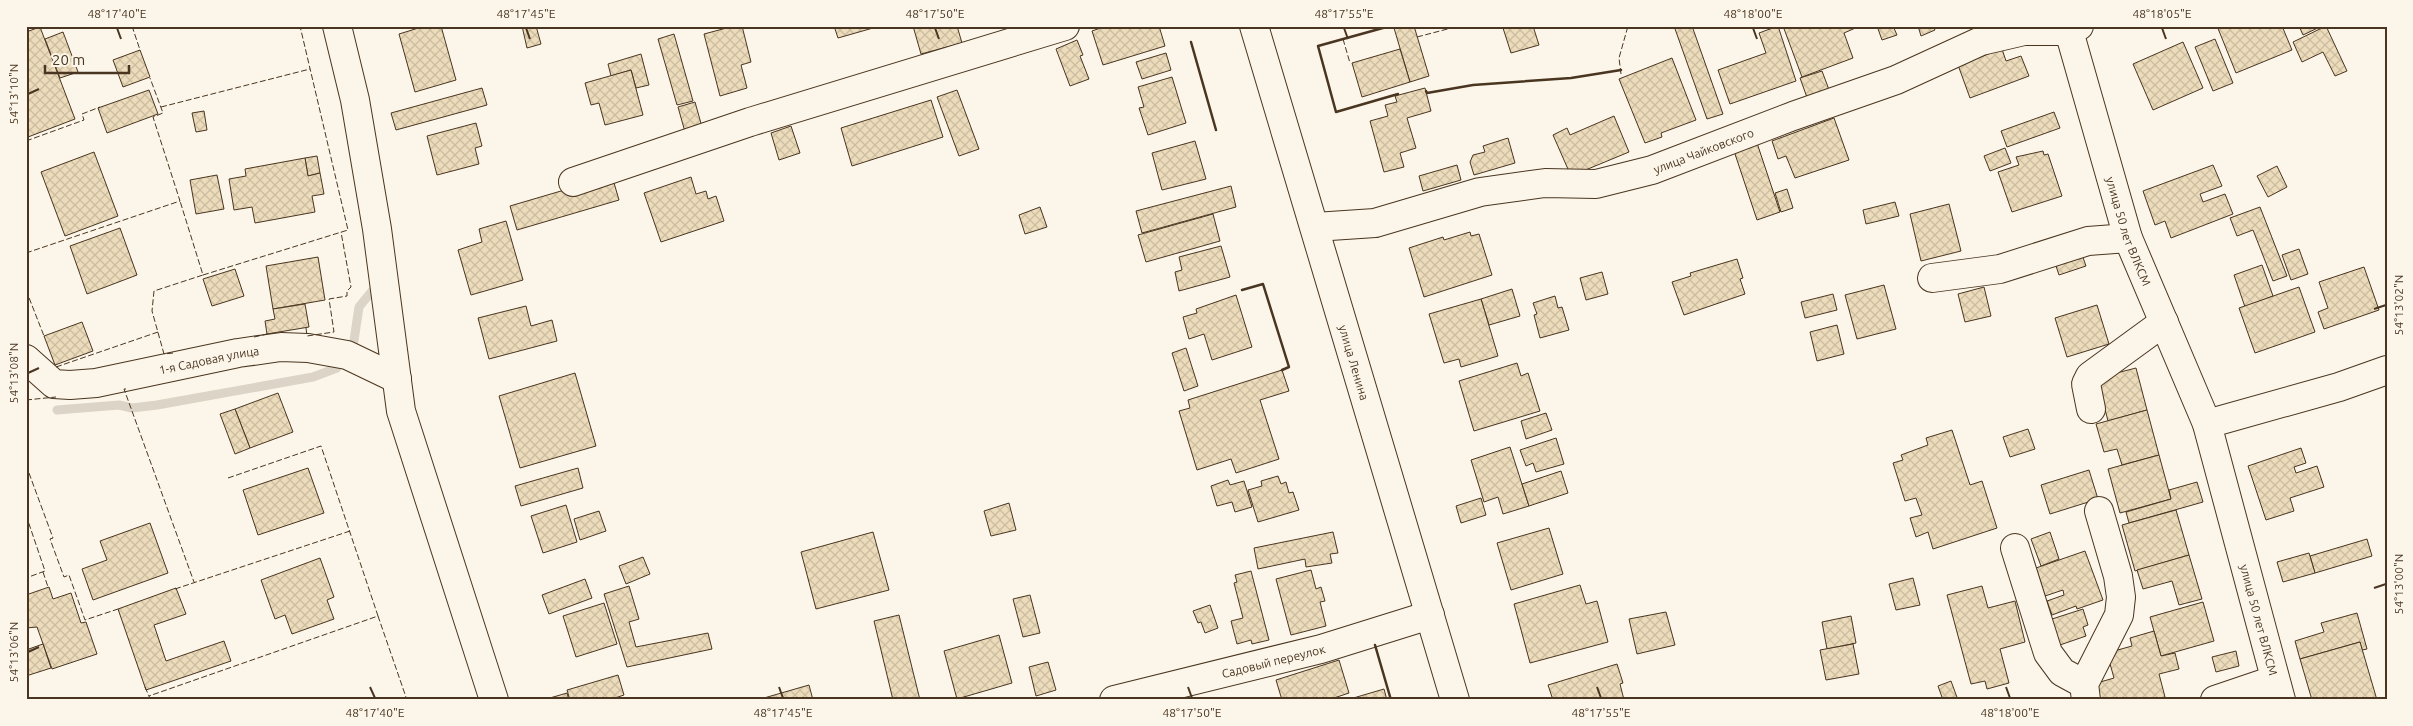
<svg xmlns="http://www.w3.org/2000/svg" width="2413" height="726" font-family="Ubuntu,sans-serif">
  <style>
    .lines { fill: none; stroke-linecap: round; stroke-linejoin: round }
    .stream { stroke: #dcd4c6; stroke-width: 9 }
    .building { fill: url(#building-cross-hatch); stroke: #4a3520 }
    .minor-casing { stroke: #4a3520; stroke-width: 30 }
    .major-casing { stroke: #4a3520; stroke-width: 30 }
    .minor { stroke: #fbf6e9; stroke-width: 28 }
    .major { stroke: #fbf6e9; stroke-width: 28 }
    .fence { stroke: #4a3520; stroke-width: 1; stroke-dasharray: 6 2.5; stroke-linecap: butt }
    .wall { stroke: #4a3520; stroke-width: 2.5 }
    .ticks { fill: none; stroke: #4a3520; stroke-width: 2 }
    .labels { text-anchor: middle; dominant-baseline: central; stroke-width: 4; stroke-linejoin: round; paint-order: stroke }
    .street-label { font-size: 12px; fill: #4a3520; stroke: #fbf6e9 }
    .neatline { fill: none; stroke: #4a3520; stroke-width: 2 }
    .ticks-label { font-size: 12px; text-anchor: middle; fill: #4a3520 }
  </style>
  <defs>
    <pattern id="building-cross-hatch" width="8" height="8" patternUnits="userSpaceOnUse" patternTransform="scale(1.25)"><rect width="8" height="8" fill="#ecdcbc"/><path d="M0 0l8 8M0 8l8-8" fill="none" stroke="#ccbda1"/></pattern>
  </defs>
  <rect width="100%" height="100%" fill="#fbf6e9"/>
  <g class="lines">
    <!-- stream -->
    <g class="stream">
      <polyline points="353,347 359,307 372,291"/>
      <polyline points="57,410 119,405 132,408 157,405 313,377 337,368"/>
    </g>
  </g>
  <!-- building -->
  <g class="building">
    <polygon points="425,26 441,26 456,80 415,92 399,34"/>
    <polygon points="522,26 536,26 541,44 527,48"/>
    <polygon points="734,26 742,26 751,62 741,65 747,88 720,96 704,34"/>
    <polygon points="834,26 872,26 873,28 838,38"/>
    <polygon points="913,26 957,26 962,43 921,54"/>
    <polygon points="1106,26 1159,26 1165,46 1103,65 1092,31"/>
    <polygon points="1401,26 1414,26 1429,76 1410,82 1394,28"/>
    <polygon points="1510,26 1533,26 1539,45 1511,53 1503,28"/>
    <polygon points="1674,26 1692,26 1723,114 1707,119"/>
    <polygon points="1778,26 1796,81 1730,104 1718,70 1766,53 1759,33"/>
    <polygon points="1783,26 1860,26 1844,33 1853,58 1802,77"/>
    <polygon points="1877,26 1893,26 1897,35 1882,40"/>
    <polygon points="1918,26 1933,26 1935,30 1921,36"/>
    <polygon points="2217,26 2282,26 2292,50 2236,73"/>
    <polygon points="2299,26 2322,26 2303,35"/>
    <polygon points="2326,26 2347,71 2335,76 2323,52 2302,62 2293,42"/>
    <polygon points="40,27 75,119 28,137 26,132 26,32"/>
    <polygon points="63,32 78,72 60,78 45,39"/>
    <polygon points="674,34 693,101 677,105 658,39"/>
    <polygon points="2215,39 2233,83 2213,91 2195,47"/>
    <polygon points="1077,40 1083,55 1080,56 1089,79 1070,86 1056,49"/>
    <polygon points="2183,42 2203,88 2153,110 2133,64"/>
    <polygon points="1400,49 1410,82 1362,97 1352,63"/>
    <polygon points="2002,49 2006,61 2021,56 2029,76 1970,98 1958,65"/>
    <polygon points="140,50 150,77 123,87 113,60"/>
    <polygon points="1166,53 1171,70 1142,79 1136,62"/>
    <polygon points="641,54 649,85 636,88 631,70 611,76 608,64"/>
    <polygon points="1672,58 1696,120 1661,133 1662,137 1645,143 1619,79"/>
    <polygon points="631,70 643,115 605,125 599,103 591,105 585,83"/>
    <polygon points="1822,71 1831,95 1809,103 1800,78"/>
    <polygon points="1172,77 1186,123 1148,135 1139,108 1144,107 1138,87"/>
    <polygon points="482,88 487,105 396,130 391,113"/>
    <polygon points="1425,88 1431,111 1407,118 1416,148 1400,153 1404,167 1384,172 1370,121 1388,116 1385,105 1397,102 1395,96"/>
    <polygon points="149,90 158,114 107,133 98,108"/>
    <polygon points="957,90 979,149 959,156 937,97"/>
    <polygon points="931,100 943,137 852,166 841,128"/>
    <polygon points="695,102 702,127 685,132 678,107"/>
    <polygon points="204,111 207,130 196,132 192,113"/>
    <polygon points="2054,112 2060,128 2007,147 2001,131"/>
    <polygon points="1614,116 1629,152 1571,176 1553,135 1567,128 1570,135"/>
    <polygon points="1834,118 1849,160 1795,178 1786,156 1778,159 1772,141"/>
    <polygon points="476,123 482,146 475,148 479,164 437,175 427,136"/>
    <polygon points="791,126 800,153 779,160 771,133"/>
    <polygon points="1508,138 1515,163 1474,175 1470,162 1473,155 1485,152 1483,146"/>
    <polygon points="1195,141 1206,179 1162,190 1152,153"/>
    <polygon points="1757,143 1780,212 1757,220 1734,151"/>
    <polygon points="2005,148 2011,163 1990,171 1984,156"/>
    <polygon points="2043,151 2044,155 2048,154 2062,196 2012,212 1998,172 2019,165 2016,157"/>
    <polygon points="94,152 118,216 65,236 41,172"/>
    <polygon points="317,156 320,173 308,176 305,158"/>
    <polygon points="305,158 308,176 320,173 324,194 312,196 315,212 255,223 252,207 234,210 229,179 246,176 245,169"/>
    <polygon points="1457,165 1461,180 1423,191 1419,176"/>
    <polygon points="2213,165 2222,186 2200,194 2203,202 2225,194 2233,214 2171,238 2165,221 2155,225 2143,191"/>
    <polygon points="2277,166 2287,187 2268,197 2257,176"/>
    <polygon points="217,175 224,209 196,214 190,180"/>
    <polygon points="612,176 619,200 517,230 510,206"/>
    <polygon points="691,177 696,194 706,191 708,199 716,196 724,221 661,242 644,193"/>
    <polygon points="1231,186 1236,207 1142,233 1136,211"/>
    <polygon points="1787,189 1793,208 1781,212 1775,193"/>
    <polygon points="1895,202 1899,216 1866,224 1863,210"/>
    <polygon points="1949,204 1961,251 1921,261 1910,214"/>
    <polygon points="1040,207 1047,227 1025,234 1019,215"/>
    <polygon points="2260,207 2287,276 2273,281 2253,230 2237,236 2230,218"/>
    <polygon points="1213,214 1220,241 1146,262 1138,235"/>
    <polygon points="506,221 523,280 471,295 458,250 482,242 479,229"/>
    <polygon points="120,228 137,275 87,294 70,246"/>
    <polygon points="1470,232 1471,236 1479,234 1492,275 1424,297 1409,248 1443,237 1444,240"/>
    <polygon points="1221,246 1230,277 1179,291 1175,272 1182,270 1179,257"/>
    <polygon points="2080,249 2086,266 2059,275 2053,257"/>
    <polygon points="2299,249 2308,274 2291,280 2282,255"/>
    <polygon points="318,257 325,300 273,309 266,266"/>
    <polygon points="1737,259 1743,278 1740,279 1745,294 1684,315 1672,282 1691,276 1690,273"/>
    <polygon points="2262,265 2273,296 2245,307 2234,275"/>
    <polygon points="2364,267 2379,310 2324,329 2318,312 2328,308 2319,282"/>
    <polygon points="235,269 244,296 212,306 203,279"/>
    <polygon points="1602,272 1608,294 1586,300 1580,278"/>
    <polygon points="1884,285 1896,329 1857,339 1845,295"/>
    <polygon points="1984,287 1991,316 1965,322 1958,294"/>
    <polygon points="2299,287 2315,332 2255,353 2239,308"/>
    <polygon points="1512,289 1520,316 1489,325 1481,299"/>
    <polygon points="1833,294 1837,310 1805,318 1801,302"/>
    <polygon points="1236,295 1252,347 1212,360 1204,334 1189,339 1183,317 1197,313 1196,309"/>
    <polygon points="1555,296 1558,308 1562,307 1569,330 1540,338 1534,315 1537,314 1533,303"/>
    <polygon points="1481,299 1498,356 1461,367 1459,359 1444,363 1429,314"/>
    <polygon points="305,304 309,327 267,334 265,321 275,319 273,309"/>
    <polygon points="2097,305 2109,344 2067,357 2055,318"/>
    <polygon points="526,306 531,326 552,320 557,341 489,359 478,318"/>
    <polygon points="82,322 93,351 55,365 44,336"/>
    <polygon points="1837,325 1844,354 1817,361 1810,332"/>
    <polygon points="1186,348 1198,386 1184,391 1172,353"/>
    <polygon points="1517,363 1521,376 1528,373 1540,411 1474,431 1459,381"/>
    <polygon points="2136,368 2147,410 2108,421 2097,378"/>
    <polygon points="1282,370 1289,391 1260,400 1279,459 1236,473 1231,459 1197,470 1179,411 1190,408 1188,400"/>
    <polygon points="575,373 596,446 520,468 499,396"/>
    <polygon points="278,393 293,432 250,448 235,409"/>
    <polygon points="235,409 250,448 235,454 220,414"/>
    <polygon points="2147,410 2159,455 2122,465 2117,449 2104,452 2096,424"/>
    <polygon points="1546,413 1552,430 1526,439 1521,421"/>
    <polygon points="2028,429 2035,449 2010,457 2003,437"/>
    <polygon points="1952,430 1970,485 1982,481 1997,528 1933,549 1928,532 1916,537 1910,518 1922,515 1916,498 1905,501 1893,463 1903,460 1901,455 1928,445 1926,438"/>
    <polygon points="1556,438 1564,464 1536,472 1533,463 1526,466 1520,450"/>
    <polygon points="1510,447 1529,506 1503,514 1498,497 1484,502 1471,460"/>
    <polygon points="2301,448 2306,463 2294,467 2296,473 2317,466 2324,487 2290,498 2294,511 2266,520 2248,466"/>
    <polygon points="2159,455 2171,499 2120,513 2108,469"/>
    <polygon points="308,468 324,513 258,535 243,490"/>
    <polygon points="578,468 583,488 521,506 515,486"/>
    <polygon points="2089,470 2098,499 2050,514 2041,485"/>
    <polygon points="1561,471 1568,493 1529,506 1522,484"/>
    <polygon points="1278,476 1281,484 1286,482 1289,493 1293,492 1299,510 1258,522 1248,490 1262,486 1261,481"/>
    <polygon points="1228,480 1230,485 1244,481 1252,507 1235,512 1232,502 1217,506 1211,486"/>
    <polygon points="2197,482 2203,502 2129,523 2126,512 2171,499 2169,490"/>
    <polygon points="1481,498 1486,515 1461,523 1456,506"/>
    <polygon points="1009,503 1016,530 991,536 984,511"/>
    <polygon points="566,505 577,542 543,553 531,516"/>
    <polygon points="2176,510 2189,555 2135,571 2122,525"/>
    <polygon points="599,511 606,531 580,540 574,519"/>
    <polygon points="150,523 168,573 93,600 82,569 107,560 100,541"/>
    <polygon points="1549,528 1563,574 1511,590 1497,543"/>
    <polygon points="873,532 889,590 816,609 801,552"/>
    <polygon points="1333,532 1338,553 1330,554 1332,563 1306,567 1305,559 1258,569 1254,548"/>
    <polygon points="2050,532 2059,559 2041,566 2031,539"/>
    <polygon points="2367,539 2372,556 2315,573 2310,556"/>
    <polygon points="2085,551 2103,600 2077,609 2076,606 2052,615 2047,601 2064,595 2063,590 2045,596 2036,568"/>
    <polygon points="2309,553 2315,573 2283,582 2277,562"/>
    <polygon points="2189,555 2202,599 2179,605 2172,581 2143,589 2137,570"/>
    <polygon points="643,557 650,574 626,584 619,566"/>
    <polygon points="320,558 334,597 327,600 334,619 292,634 285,615 275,619 261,580"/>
    <polygon points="1311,570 1316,589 1321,587 1325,601 1320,602 1326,626 1291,635 1276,579"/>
    <polygon points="1251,571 1269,640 1252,644 1251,640 1237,644 1231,621 1243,618 1234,583 1237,582 1235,575"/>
    <polygon points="1913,578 1920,605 1896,610 1889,584"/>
    <polygon points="585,579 592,598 549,614 542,595"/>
    <polygon points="1580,585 1586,604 1597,601 1608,642 1530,663 1514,604"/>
    <polygon points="629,586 639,619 629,622 636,647 708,633 712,649 627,667 604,594"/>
    <polygon points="1982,586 1988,608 2015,601 2025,642 2000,649 2009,683 1987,689 1985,681 1971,684 1947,595"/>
    <polygon points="49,587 53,599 71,593 81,623 86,622 97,654 52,669 37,627 26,628 26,595"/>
    <polygon points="176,588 186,614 154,625 166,661 224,641 231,661 146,690 118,609"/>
    <polygon points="1030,595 1040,633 1023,637 1013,599"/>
    <polygon points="2203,602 2214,641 2161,656 2150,617"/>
    <polygon points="604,603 617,644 576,657 563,616"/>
    <polygon points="1210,605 1218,628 1205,633 1201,622 1198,623 1193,611"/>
    <polygon points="2083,609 2088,625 2083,627 2086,636 2057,646 2049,620"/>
    <polygon points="1666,612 1675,645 1637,654 1629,619"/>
    <polygon points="2357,613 2367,649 2362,650 2360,642 2300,659 2295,641 2324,632 2321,623"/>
    <polygon points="899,615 920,700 893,700 874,621"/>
    <polygon points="1851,616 1856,643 1827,649 1822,622"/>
    <polygon points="2154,631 2161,656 2175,653 2179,669 2159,674 2165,697 2155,700 2094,700 2090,685 2114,678 2107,653 2132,646 2130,638"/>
    <polygon points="999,635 1012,683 957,699 944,651"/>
    <polygon points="2360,642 2377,700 2312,700 2300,659"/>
    <polygon points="43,644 51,668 26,676 26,650"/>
    <polygon points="1853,644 1859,674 1826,680 1820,650"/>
    <polygon points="2236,651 2239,666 2216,672 2212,657"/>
    <polygon points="1339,660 1349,693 1328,700 1282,700 1276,680"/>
    <polygon points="1048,662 1056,690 1036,696 1029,667"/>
    <polygon points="1617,664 1623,683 1620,684 1624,700 1553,700 1548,685"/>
    <polygon points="618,675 624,695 609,700 570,700 567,690"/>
    <polygon points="1951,681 1958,700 1943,700 1938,686"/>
    <polygon points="809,685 813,700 765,700 764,698"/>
    <polygon points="1384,689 1387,700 1350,700 1350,699"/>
    <polygon points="567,693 569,700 543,700"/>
  </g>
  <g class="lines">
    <defs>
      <g id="minor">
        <polyline points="337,26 355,100 377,229 401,411 494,700"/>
        <path id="s1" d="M2069 31 2128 238 2207 424 2281 700"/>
        <polyline points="573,182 750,122 1065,26"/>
        <path id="s2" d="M1315 227 1375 223 1480 192 1545 183 1596 184 1652 170 1793 116 1896 80 1981 41 2024 31H2069L2079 26"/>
        <polyline points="1932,278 2000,269 2088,241 2128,238"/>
        <path id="s3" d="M26 359 54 384 70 385 96 383 238 353 281 347 308 348 347 355 397 379"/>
        <polyline points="2091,409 2086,384 2090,376 2164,322"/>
        <polyline points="2207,424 2339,387 2387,370"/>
        <polyline points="2015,548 2048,653 2062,672 2084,684"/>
        <path id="s4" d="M1114 700 1321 649 1430 615"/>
        <polyline points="2086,700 2084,684 2119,615 2121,597 2118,576 2099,511"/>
        <polyline points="2215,700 2274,680"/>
      </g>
      <g id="major">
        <path id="s5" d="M1254 26 1455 700"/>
      </g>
    </defs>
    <!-- minor casing -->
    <use href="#minor" class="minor-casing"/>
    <!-- major casing -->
    <use href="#major" class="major-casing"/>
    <!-- minor -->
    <use href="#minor" class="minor"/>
    <!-- major -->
    <use href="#major" class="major"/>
    <!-- fence -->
    <g class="fence">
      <polyline points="132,26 140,50"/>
      <polyline points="1417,37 1459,26"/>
      <polyline points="1343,39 1350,63"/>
      <polyline points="1621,74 1619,58 1628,26"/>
      <polyline points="161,107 310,69"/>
      <polyline points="26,141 84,120 82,114 100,107"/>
      <polyline points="26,253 180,201 153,117 163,113 150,78"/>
      <polyline points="203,275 348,230 300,26"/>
      <polyline points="26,290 44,336"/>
      <polyline points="306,328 307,336 334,332 329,299 347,296 347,291 351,287 341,232"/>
      <polyline points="254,337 267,334"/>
      <polyline points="173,353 164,354 152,311 154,291 203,275 180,201"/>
      <polyline points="56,367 158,332"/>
      <polyline points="126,389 124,389 194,582"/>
      <polyline points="26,400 56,397"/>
      <polyline points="26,465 53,538 50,539 64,577 69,575 85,620 118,609"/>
      <polyline points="228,478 321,446 378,616"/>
      <polyline points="26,515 45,571 26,578"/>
      <polyline points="43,572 48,587"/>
      <polyline points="175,589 350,531"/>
      <polyline points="145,687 149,696"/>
      <polyline points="150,700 149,696 378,616 407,700"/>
    </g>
    <!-- wall -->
    <g class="wall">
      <polyline points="1390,26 1318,46 1336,112 1398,94"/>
      <polyline points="1191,42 1216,130"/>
      <polyline points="1426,91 1427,93 1473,85 1571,78 1621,70"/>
      <polyline points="1242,290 1263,284 1289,367 1282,370"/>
      <polyline points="1375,645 1391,700"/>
    </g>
  </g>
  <!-- ticks -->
  <path class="ticks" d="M117 28 121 39M526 28 530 39M935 28 939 39M1344 28 1348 39M1753 28 1757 39M2162 28 2166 39M28 94 39 89M2374 309 2386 305M28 373 39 368M2374 588 2386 584M28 652 39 647M370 687 375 698M779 687 783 698M1188 687 1192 698M1597 687 1601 698M2006 687 2010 698"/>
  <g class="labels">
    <!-- street labels -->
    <g class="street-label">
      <text stroke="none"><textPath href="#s2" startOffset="399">улица Чайковского</textPath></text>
      <text stroke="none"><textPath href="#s1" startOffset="209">улица 50 лет ВЛКСМ</textPath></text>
      <text stroke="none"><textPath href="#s3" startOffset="195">1-я Садовая улица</textPath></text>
      <text stroke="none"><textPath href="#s5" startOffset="351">улица Ленина</textPath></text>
      <text stroke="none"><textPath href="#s1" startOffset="620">улица 50 лет ВЛКСМ</textPath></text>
      <text stroke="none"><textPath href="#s4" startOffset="164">Садовый переулок</textPath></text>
    </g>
  </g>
  <!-- border -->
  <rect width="2413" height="726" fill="none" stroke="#fbf6e9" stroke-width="55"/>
  <!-- scale -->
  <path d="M45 65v8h84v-8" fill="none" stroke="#4a3520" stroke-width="2.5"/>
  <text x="52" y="65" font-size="15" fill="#4a3520" stroke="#fbf6e9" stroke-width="4" paint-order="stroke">20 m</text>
  <rect x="28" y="28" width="2358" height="670" class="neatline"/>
  <g class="ticks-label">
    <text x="117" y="18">48°17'40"E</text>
    <text x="526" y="18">48°17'45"E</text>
    <text x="935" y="18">48°17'50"E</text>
    <text x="1344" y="18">48°17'55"E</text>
    <text x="1753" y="18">48°18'00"E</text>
    <text x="2162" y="18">48°18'05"E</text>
    <text transform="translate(14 94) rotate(-90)" y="4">54°13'10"N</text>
    <text transform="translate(2399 305) rotate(-90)" y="4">54°13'02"N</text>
    <text transform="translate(14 373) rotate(-90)" y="4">54°13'08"N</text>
    <text transform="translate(2399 584) rotate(-90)" y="4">54°13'00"N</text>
    <text transform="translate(14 652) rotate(-90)" y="4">54°13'06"N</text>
    <text x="375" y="717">48°17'40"E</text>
    <text x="783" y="717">48°17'45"E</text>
    <text x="1192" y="717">48°17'50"E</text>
    <text x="1601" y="717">48°17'55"E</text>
    <text x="2010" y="717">48°18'00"E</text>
  </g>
</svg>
